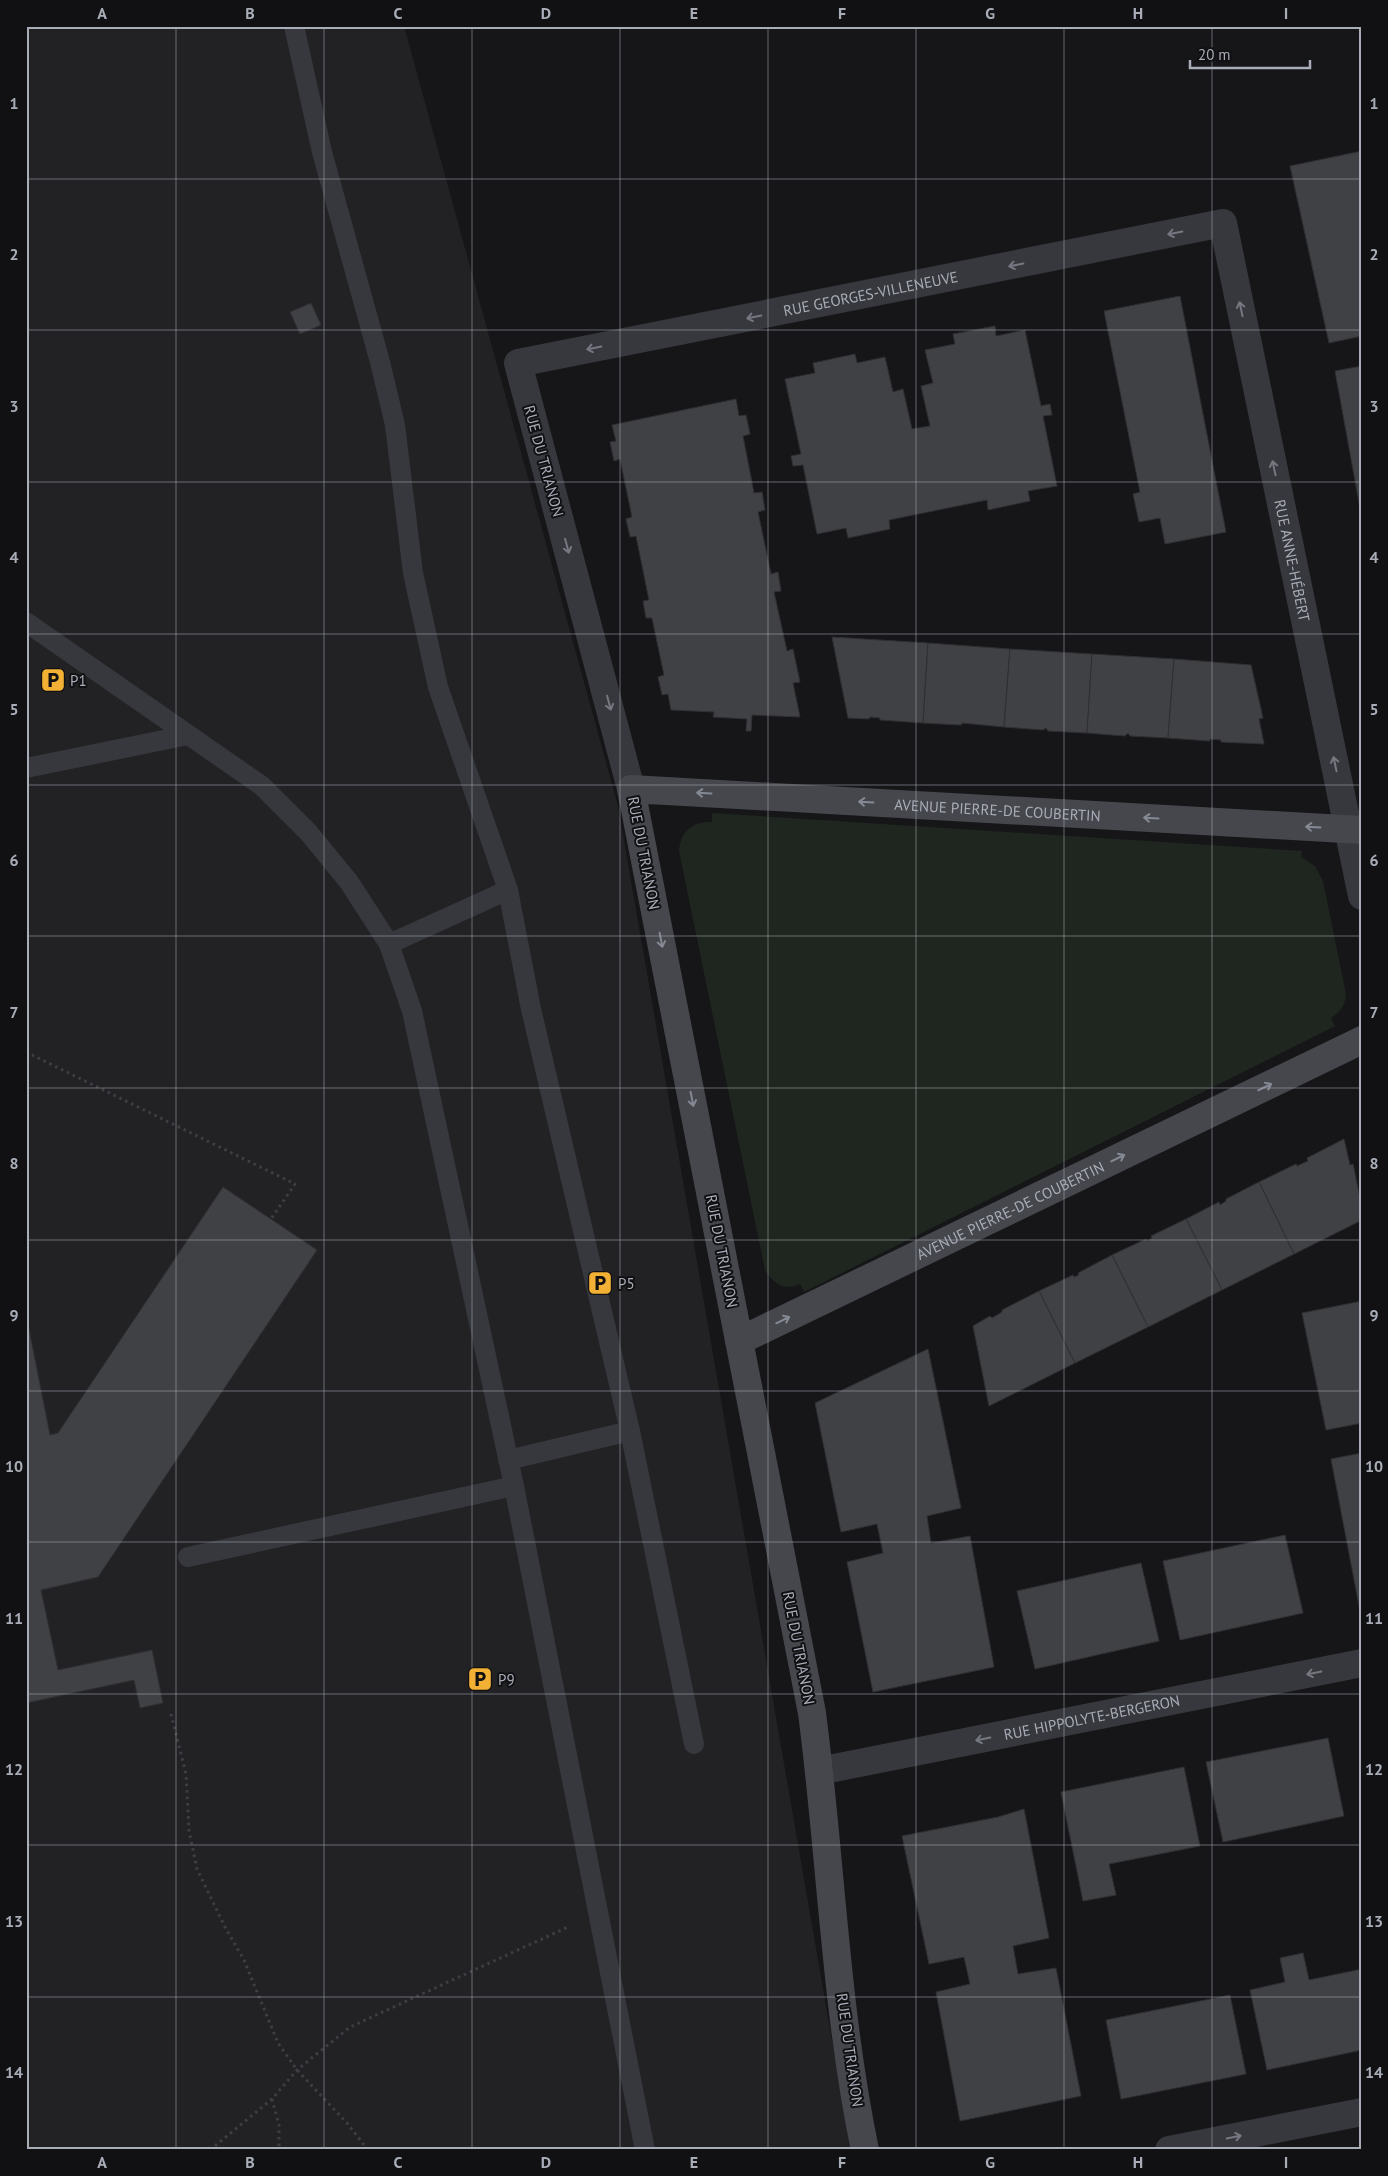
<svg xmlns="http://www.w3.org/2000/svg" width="1388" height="2176" font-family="'PT Sans',sans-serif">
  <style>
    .built { fill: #222225 }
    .green { fill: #1e261f }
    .building { fill: #404145; stroke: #303034 }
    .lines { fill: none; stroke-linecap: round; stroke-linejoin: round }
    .path { stroke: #3d3f44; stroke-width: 3; stroke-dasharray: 2.5 4; stroke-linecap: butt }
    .lane { stroke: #37383d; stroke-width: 20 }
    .street { stroke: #37383d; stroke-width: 28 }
    .secondary { stroke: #45474d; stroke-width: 28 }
    .oneway { stroke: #757881 }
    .oneway2 { stroke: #858993 }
    .grid { fill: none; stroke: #a8adb8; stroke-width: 1; stroke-opacity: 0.55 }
    .labels { text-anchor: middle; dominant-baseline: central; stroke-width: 4; stroke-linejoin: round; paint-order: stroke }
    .street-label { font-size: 15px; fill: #a8adb8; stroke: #111113 }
    .poi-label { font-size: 15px; fill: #a8adb8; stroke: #111113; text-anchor: start }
    .neatline { fill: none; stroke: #a8adb8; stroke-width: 2 }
    .grid-label { font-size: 16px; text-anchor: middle; font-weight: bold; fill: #a8adb8 }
  </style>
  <rect width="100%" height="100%" fill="#161618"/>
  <!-- built -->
  <polygon class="built" points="26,26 404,26 618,806 851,2150 26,2150"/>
  <!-- green -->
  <path class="green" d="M712 813 1302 851 1301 857 1315 866 1323 881 1346 994C1345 1006 1341 1011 1331 1018L1335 1026 804 1292 800 1284C786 1292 772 1283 765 1270L679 851C681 831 692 821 712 822Z"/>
  <!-- building -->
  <g class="building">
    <polygon points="1362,151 1362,336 1329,343 1290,166"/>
    <polygon points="1180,296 1226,532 1165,544 1160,518 1139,522 1133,494 1140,492 1104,311"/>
    <polygon points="311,303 321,325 300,334 290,312"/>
    <polygon points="995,326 996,336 1025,330 1041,406 1050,404 1052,415 1043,416 1057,486 1028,491 1030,501 988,510 987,500 889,520 890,529 848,538 846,528 817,534 803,465 793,466 791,456 801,454 785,379 815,373 813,363 855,354 857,363 885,357 893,392 903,389 912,429 930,426 921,386 933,383 925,350 955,344 953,334"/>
    <polygon points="1362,366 1362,519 1335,371"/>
    <polygon points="736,399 739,416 746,415 750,434 743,436 754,493 762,492 765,510 758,512 771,574 778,572 781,591 774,592 787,651 793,649 800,682 793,683 800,717 752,715 751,731 746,731 747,719 713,717 714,712 671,710 668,694 662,695 658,677 664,675 652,618 646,618 643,601 649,600 636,536 630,537 626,519 632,517 620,459 614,461 610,442 616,441 612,425"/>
    <polygon points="832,637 928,643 923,723 880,720 880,718 870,717 869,719 848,718"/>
    <polygon points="928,643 1010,649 1004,727 962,723 961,725 923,723"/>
    <polygon points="1010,649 1092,654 1087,733 1048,731 1046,728 1043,730 1004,727"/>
    <polygon points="1092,654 1174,659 1168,738 1130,736 1128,733 1125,736 1087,733"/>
    <polygon points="1174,659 1251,665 1263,718 1259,719 1264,744 1221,742 1221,740 1210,739 1210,741 1168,738"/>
    <polygon points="1344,1139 1350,1165 1353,1164 1362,1208 1362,1220 1294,1254 1259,1182 1296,1164 1297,1166 1308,1161 1307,1158"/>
    <polygon points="1259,1182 1294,1254 1222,1290 1186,1219 1219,1202 1220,1205 1226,1201 1226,1199"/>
    <polygon points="223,1187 317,1250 98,1577 41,1590 58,1670 152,1650 163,1703 140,1708 134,1680 26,1703 26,1314 50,1435 58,1433"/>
    <polygon points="1186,1219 1222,1290 1148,1327 1112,1255 1146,1239 1147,1241 1152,1238 1151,1236"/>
    <polygon points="1112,1255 1148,1327 1075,1363 1039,1291 1073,1275 1074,1277 1079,1275 1078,1273"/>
    <polygon points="1039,1291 1075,1363 989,1406 973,1326 990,1316 992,1318 1002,1312 1002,1310"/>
    <polygon points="1362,1301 1362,1423 1326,1430 1302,1313"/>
    <polygon points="928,1349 961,1508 927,1516 931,1543 970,1536 994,1667 873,1692 847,1562 883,1553 877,1524 841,1532 815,1403"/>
    <polygon points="1362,1453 1362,1611 1360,1611 1331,1459"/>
    <polygon points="1285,1535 1303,1613 1180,1640 1163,1561"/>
    <polygon points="1141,1563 1159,1641 1035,1669 1017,1591"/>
    <polygon points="1328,1738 1344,1816 1223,1842 1206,1762"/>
    <polygon points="1184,1767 1200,1846 1109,1864 1116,1895 1083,1901 1061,1792"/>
    <polygon points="1024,1809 1049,1938 1013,1946 1018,1974 1056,1968 1081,2096 960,2121 936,1992 970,1984 964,1957 929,1964 902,1836 998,1817"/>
    <polygon points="1303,1953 1309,1980 1362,1969 1362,2050 1267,2070 1250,1990 1285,1982 1280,1958"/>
    <polygon points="1230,1995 1246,2074 1121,2099 1106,2020"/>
  </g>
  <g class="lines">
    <!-- path -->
    <g class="path">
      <polyline points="26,1052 295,1184 271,1219"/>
      <polyline points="171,1714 186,1774 189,1831 197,1869 225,1927 244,1960 278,2043 297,2070 347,2123 368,2150"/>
      <polyline points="272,2099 279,2125 279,2150"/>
      <polyline points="210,2150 272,2099 297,2070 350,2027 568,1927"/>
    </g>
    <!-- lane -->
    <g class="lane">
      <polyline points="294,26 322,152 380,362 395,425 413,573 438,687 508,890 389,944"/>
      <polyline points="26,622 262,786 309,833 349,882 389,944 412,1011 514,1486 645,2150"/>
      <polyline points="26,768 188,735"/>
      <polyline points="508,890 531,1009 630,1431 694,1744"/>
      <polyline points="508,1460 630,1431"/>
      <polyline points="188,1557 514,1486"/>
    </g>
    <!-- street -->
    <g class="street">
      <path id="s1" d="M631 789 518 363 1223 223 1362 896"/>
      <path id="s2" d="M819 1771 1362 1663"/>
      <polyline points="1169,2150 1362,2112"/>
    </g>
    <!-- secondary -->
    <g class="secondary">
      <path id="s3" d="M739 1341 1362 1040"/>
      <path id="s4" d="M865 2150C835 2006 831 1858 812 1713L631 789 1362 830"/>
    </g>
  </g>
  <!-- one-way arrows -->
  <defs><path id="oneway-shaft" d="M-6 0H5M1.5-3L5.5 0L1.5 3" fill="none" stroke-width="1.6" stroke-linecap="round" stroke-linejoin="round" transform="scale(1.25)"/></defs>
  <g class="oneway">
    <use href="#oneway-shaft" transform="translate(1175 233) rotate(169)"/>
    <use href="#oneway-shaft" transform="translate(1016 265) rotate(169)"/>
    <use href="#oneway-shaft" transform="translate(1241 309) rotate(-102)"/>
    <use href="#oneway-shaft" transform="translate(754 317) rotate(169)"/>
    <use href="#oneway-shaft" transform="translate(594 348) rotate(169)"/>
    <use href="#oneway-shaft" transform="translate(1274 468) rotate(-102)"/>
    <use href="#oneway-shaft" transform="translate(567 546) rotate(75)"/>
    <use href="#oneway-shaft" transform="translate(609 703) rotate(75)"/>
    <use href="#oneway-shaft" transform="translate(1335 764) rotate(-102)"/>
    <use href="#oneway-shaft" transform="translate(1314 1673) rotate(169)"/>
    <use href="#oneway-shaft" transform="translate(983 1739) rotate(169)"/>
    <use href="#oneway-shaft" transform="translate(1234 2137) rotate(-11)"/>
  </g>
  <g class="oneway2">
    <use href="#oneway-shaft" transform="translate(704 793) rotate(-177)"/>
    <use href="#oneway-shaft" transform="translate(866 802) rotate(-177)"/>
    <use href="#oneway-shaft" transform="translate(1151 818) rotate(-177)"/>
    <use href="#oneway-shaft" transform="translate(1313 827) rotate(-177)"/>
    <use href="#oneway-shaft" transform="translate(661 940) rotate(79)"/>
    <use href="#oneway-shaft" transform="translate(1265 1087) rotate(-26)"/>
    <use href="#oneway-shaft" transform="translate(692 1099) rotate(79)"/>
    <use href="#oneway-shaft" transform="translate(1118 1158) rotate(-26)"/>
    <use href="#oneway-shaft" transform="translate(783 1320) rotate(-26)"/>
  </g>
  <!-- grid -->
  <path class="grid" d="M176 26V2150M324 26V2150M472 26V2150M620 26V2150M768 26V2150M916 26V2150M1064 26V2150M1212 26V2150M26 179H1362M26 330H1362M26 482H1362M26 634H1362M26 785H1362M26 936H1362M26 1088H1362M26 1240H1362M26 1391H1362M26 1542H1362M26 1694H1362M26 1845H1362M26 1997H1362"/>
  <!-- icons -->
  <defs>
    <symbol id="parking-square" viewBox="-11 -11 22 22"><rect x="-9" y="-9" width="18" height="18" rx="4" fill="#f2b134" stroke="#111113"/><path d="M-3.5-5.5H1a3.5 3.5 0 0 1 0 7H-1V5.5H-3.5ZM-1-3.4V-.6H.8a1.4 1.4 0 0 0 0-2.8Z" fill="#111"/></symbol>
  </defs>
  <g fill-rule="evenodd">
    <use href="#parking-square" x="39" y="666" width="28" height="28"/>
    <use href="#parking-square" x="586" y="1269" width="28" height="28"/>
    <use href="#parking-square" x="466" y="1665" width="28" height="28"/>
  </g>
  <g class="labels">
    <!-- street labels -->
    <g class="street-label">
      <text stroke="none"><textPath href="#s1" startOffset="800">RUE GEORGES-VILLENEUVE</textPath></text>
      <text transform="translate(544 461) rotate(75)">RUE DU TRIANON</text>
      <text stroke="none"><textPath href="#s1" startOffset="1504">RUE ANNE-HÉBERT</textPath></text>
      <text stroke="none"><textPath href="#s4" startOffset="1749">AVENUE PIERRE-DE COUBERTIN</textPath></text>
      <text transform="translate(644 853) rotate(79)">RUE DU TRIANON</text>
      <text stroke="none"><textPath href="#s3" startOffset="301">AVENUE PIERRE-DE COUBERTIN</textPath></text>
      <text transform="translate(722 1251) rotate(79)">RUE DU TRIANON</text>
      <text transform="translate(799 1648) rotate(79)">RUE DU TRIANON</text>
      <text stroke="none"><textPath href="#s2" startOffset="278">RUE HIPPOLYTE-BERGERON</textPath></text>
      <text transform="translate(850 2050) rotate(82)">RUE DU TRIANON</text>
    </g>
    <!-- poi labels -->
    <g class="poi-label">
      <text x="70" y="680">P1</text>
      <text x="618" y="1283">P5</text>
      <text x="498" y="1679">P9</text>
    </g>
  </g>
  <!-- border -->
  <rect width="1388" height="2176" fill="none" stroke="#111113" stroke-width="55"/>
  <!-- scale -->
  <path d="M1190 60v8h120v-8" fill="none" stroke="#a8adb8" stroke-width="2.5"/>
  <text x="1198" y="60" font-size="15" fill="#a8adb8" stroke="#111113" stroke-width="4" paint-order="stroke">20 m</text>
  <rect x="28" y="28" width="1332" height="2120" class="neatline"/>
  <g class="grid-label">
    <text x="102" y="19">A</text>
    <text x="250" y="19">B</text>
    <text x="398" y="19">C</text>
    <text x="546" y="19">D</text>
    <text x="694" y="19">E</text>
    <text x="842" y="19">F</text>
    <text x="990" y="19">G</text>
    <text x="1138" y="19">H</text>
    <text x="1286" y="19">I</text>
    <text x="14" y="109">1</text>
    <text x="1374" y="109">1</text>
    <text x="14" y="260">2</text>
    <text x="1374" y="260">2</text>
    <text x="14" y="412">3</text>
    <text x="1374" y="412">3</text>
    <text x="14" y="563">4</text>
    <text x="1374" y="563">4</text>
    <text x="14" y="715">5</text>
    <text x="1374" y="715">5</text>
    <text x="14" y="866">6</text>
    <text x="1374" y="866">6</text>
    <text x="14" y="1018">7</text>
    <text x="1374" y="1018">7</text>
    <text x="14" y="1169">8</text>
    <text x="1374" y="1169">8</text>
    <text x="14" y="1321">9</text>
    <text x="1374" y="1321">9</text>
    <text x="14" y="1472">10</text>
    <text x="1374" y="1472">10</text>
    <text x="14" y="1624">11</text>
    <text x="1374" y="1624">11</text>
    <text x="14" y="1775">12</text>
    <text x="1374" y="1775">12</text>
    <text x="14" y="1927">13</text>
    <text x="1374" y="1927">13</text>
    <text x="14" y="2078">14</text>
    <text x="1374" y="2078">14</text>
    <text x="102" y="2168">A</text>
    <text x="250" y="2168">B</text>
    <text x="398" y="2168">C</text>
    <text x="546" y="2168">D</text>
    <text x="694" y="2168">E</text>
    <text x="842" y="2168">F</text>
    <text x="990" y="2168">G</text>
    <text x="1138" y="2168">H</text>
    <text x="1286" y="2168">I</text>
  </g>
</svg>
